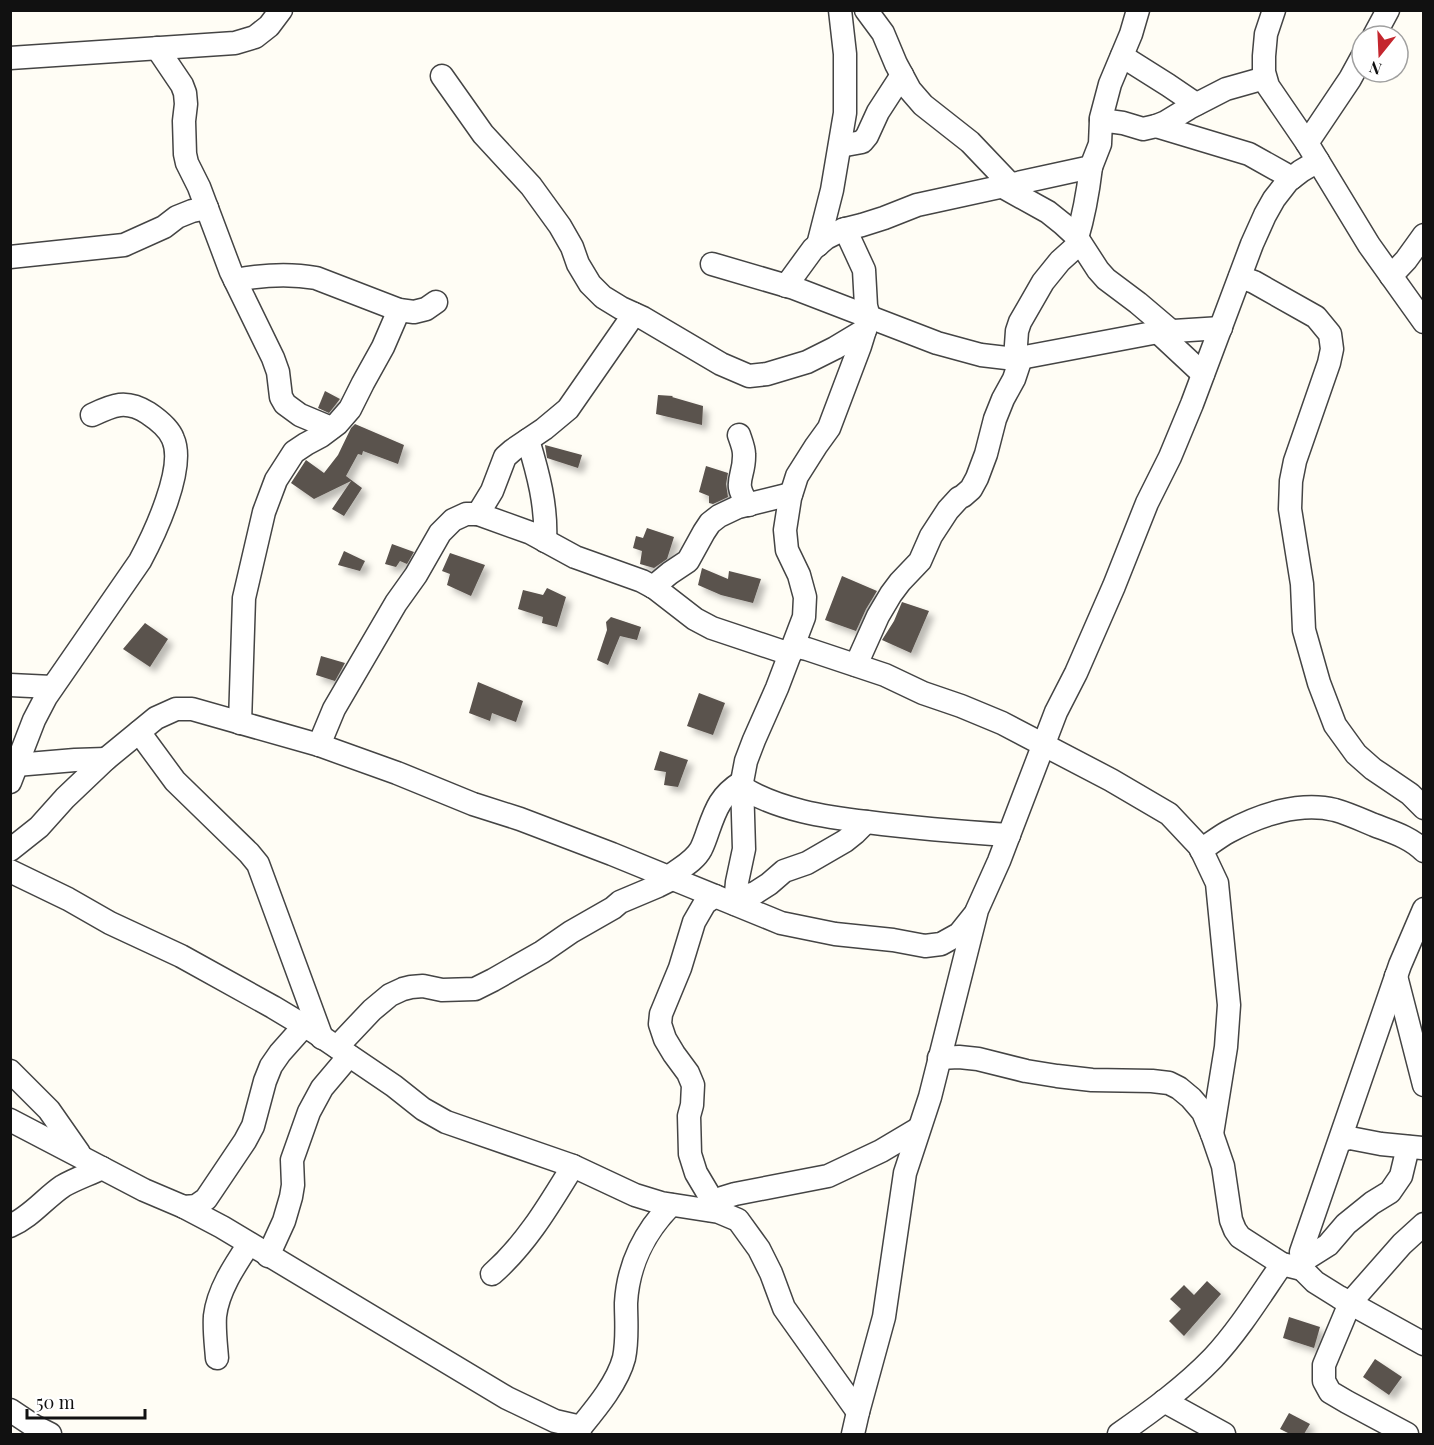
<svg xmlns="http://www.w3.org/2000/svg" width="1434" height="1445" font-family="'Playfair Display',serif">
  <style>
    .building { fill: #5a524d; filter: url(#shadow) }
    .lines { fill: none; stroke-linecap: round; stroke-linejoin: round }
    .minor-casing { stroke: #444; stroke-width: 25 }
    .minor { stroke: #fff; stroke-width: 22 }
  </style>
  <defs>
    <filter id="shadow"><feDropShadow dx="5.5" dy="5.5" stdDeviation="3" flood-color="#0004"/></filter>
  </defs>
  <rect width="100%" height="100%" fill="#fffdf5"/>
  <!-- building -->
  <g class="building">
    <polygon points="325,391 340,399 329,413 318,408"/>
    <polygon points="658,395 673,396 672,397 703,406 702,425 656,414"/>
    <polygon points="355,424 404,445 398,464 363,451 362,455 358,454 346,476 362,488 344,516 332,509 351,481 314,499 291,483 306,460 324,473 338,455 351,428"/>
    <polygon points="545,445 582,455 578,468 547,458"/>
    <polygon points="706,466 728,473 726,484 728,497 713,504 709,503 709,496 699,492"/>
    <polygon points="647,528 674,537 667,559 654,568 640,564 642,551 633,548 636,536 643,538"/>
    <polygon points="392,544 414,552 407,564 400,561 396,567 385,564"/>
    <polygon points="344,551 365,561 360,571 338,565"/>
    <polygon points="450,553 485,565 471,596 447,585 450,574 442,571"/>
    <polygon points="702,568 728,579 729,571 761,579 753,603 721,595 698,585"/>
    <polygon points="842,576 877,591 866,609 856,631 825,620"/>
    <polygon points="547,588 566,597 557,627 542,623 543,617 518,609 523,590 543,595"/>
    <polygon points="902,602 929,611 911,653 882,640 894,621"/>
    <polygon points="611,617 641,627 637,640 620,636 608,665 597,660 607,630 606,622"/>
    <polygon points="145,623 168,639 150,667 123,649"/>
    <polygon points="321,656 345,663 335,681 316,675"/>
    <polygon points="478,682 523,701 516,722 492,713 490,721 469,713"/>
    <polygon points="699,693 725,703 713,735 687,726"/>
    <polygon points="660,751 688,760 678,787 664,785 666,772 654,770"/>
    <polygon points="1207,1281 1221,1294 1184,1336 1169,1321 1181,1309 1170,1299 1184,1285 1194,1295"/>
    <polygon points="1289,1317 1320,1327 1314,1348 1283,1338"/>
    <polygon points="1375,1359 1402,1377 1389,1395 1363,1377"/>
    <polygon points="1289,1413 1310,1424 1304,1434 1290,1434 1280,1429"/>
  </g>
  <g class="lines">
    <defs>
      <g id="minor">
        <polyline points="866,10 883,33 896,64 910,90 923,105 970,142 1011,185"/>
        <polyline points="1274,10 1266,34 1264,56 1264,72 1268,86 1307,143 1369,245 1424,322"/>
        <polyline points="1374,36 1388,10"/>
        <polyline points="157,48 182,85 185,93 186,104 184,121 185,154 187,163 199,187 231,272 273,358 278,372 281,397 285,404 300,415 331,428"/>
        <polyline points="1122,56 1168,85 1196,104"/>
        <polyline points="10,58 235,43 255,37 269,26 281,10"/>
        <polyline points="442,76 483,134 531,186 560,226 572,247 578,264 590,284 603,297 621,308 643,318 721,364 749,376 767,374 807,362 835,348 865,330"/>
        <polyline points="1101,120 1101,118 1110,84 1131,34 1138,10"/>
        <polyline points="1156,126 1249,154 1292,178"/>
        <polyline points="1307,143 1350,79 1362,57"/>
        <polyline points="840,146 862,142 867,136 878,112 902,75"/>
        <polyline points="1003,187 1048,212 1063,224 1076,236 1098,270 1106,279 1138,303 1171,331"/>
        <path d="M1077 238C1084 215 1088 192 1091 167"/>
        <polyline points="818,245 832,190 845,113 845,54 840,10"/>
        <polyline points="10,257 124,245 164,227 177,217 192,211 207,208"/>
        <polyline points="712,264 794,288 937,343 981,355 1015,359 1158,332 1221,328"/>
        <polyline points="1391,276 1406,260 1424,235"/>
        <polyline points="1240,277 1254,282 1316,317 1330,334 1332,349 1329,363 1295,461 1291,481 1290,509 1302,584 1304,630 1319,683 1335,725 1356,754 1373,769 1410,794 1424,808"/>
        <path d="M235 280C262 275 288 273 316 278L399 310 414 312 426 309 436 302"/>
        <polyline points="786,286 813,249 826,238 842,230 862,225 884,218 917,205 1091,167 1100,144 1101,120 1123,123 1143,129 1156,126 1166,122 1189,108 1226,89 1265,78"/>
        <polyline points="1158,332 1203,374"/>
        <polyline points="1015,359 1017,331 1020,322 1043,282 1060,261 1080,243"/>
        <path d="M739 435C741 441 744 448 744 454 745 478 731 482 749 505"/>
        <path d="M528 440C538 473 547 506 545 541"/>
        <polyline points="478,514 492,491 505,457 513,450 544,429 568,409 634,314"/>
        <polyline points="653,587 670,573 688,561 704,532 710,523 719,516 738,507 791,494"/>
        <polyline points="793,646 807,649 885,675 923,693 961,706 1002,723 1111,780 1169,814 1200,847 1217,883 1229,1005 1226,1047 1212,1134"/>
        <polyline points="856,665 878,616 891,594 900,582 920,561 931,536 948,510 959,498 963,496 971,489 977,478 986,454 995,419 1003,399 1014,379 1021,358"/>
        <polyline points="10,685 52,687"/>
        <polyline points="240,723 244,598 264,512 276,480 294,452 306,444 321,436 337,424 350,409 363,383 383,347 399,310"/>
        <polyline points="139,732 175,781 249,853 258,864 322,1038"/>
        <polyline points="319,745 334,709 396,603 416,575 440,533 453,520 466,514 478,514 531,533 575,557 642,581 655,588 695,619 712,628 790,654"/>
        <polyline points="16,765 75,760 106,759"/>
        <path d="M10 782 34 720 46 697 140 561C154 535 186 468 173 439 169 428 157 419 148 413 126 399 113 405 92 415"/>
        <path d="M743 788C779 810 825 817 867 822 914 828 962 832 1009 835"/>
        <polyline points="10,850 39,827 65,798 106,759 156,718 176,709 192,709 319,745 397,773 473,804 520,819 612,854 781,923 835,934 893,940 925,946 941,944 959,934 975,914"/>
        <path d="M1201 850C1210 844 1219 837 1228 832 1259 815 1300 801 1335 810 1349 814 1362 820 1374 825 1392 832 1410 837 1424 851"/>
        <polyline points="10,871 68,899 110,923 181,956 273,1007 313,1031 394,1086 423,1109 446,1122 573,1166 635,1195 661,1203 719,1212 738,1220 759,1249 771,1273 784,1308 858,1412"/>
        <path d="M669 877C680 868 694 862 701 849 704 843 706 837 708 831 716 808 721 795 742 782"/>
        <polyline points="715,896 705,903 694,922 680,968 661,1014 660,1024 665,1039 674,1054 688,1073 693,1085 692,1105 689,1116 690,1154 696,1173 715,1205"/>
        <polyline points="735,899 755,893 769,884 784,871 807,863 845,841 855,833 866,822"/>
        <polyline points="735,904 737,882 744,849 742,782 746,761 754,740 777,688 804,617 805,597 799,575 787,550 785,530 790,498 797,476 816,446 829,428 860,346 869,317 866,306 864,270 845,229"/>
        <polyline points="1424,909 1400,965 1301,1252 1302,1269 1315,1282 1339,1297 1424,1344"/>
        <polyline points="1396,976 1424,1085"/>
        <polyline points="337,1047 372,1010 390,995 403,989 411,987 423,986 442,990 475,989 493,980 542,952 571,932 613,908 620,902 658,886 672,879"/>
        <polyline points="939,1058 959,1057 978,1059 1026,1071 1057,1076 1092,1080 1152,1081 1169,1083 1179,1088 1191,1098 1203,1112 1212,1134 1223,1166 1231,1220 1235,1230 1240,1237 1282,1264 1302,1269"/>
        <polyline points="10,1071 49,1110 79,1153"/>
        <polyline points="10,1120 144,1190 184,1207 196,1206 206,1199 245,1141 253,1126 265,1081 271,1066 280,1053 304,1026"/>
        <polyline points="1341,1140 1350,1138 1381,1144 1422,1148"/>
        <polyline points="184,1207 222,1227 507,1398 555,1421 581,1427"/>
        <polyline points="710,1210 722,1198 735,1194 828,1176 881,1151 918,1129"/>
        <path d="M10 1226C31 1217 45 1198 63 1186 75 1179 90 1174 102 1168"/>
        <polyline points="268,1256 284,1221 291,1197 293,1185 292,1160 309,1112 322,1088 349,1056"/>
        <polyline points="1301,1262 1328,1245 1346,1224 1372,1203 1390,1192 1401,1176 1408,1147"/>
        <path d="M492 1274C527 1243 549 1205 573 1166"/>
        <path d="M217 1358C216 1345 214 1330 215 1316 218 1290 235 1265 249 1244"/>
        <polyline points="1164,1401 1224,1434"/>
        <polyline points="10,1410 34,1426 50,1434"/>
        <path d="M575 1434C592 1413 617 1385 624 1358 628 1339 626 1321 626 1303 628 1265 645 1231 671 1205"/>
        <polyline points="853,1434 858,1412 884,1317 905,1173 930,1097 977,910 999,861 1056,712 1076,673 1114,586 1147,503 1170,457 1192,404 1252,244 1265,215 1274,199 1288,181 1301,171 1318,161"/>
        <path d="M1119 1434C1152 1411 1185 1387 1213 1358 1239 1330 1260 1296 1282 1264"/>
        <polyline points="1407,1434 1347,1402 1330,1392 1324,1381 1324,1365 1350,1303 1402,1244 1424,1224"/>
      </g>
    </defs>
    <!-- minor casing -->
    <use href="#minor" class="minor-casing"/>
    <!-- minor -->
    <use href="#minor" class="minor"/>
  </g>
  <!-- border -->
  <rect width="1434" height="1445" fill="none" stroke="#111111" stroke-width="24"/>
  <!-- north arrow -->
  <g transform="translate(1380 54) rotate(198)"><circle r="28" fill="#ffffff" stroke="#a0a0a0" stroke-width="1.5"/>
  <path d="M0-4.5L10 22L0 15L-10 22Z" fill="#c4262e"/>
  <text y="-9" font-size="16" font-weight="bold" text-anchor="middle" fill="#111111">N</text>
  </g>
  <!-- scale -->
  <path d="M27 1409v9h118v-9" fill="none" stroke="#111111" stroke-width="3"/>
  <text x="36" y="1409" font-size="18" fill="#111111" stroke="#ffffff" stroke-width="4.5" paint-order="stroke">50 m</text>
</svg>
